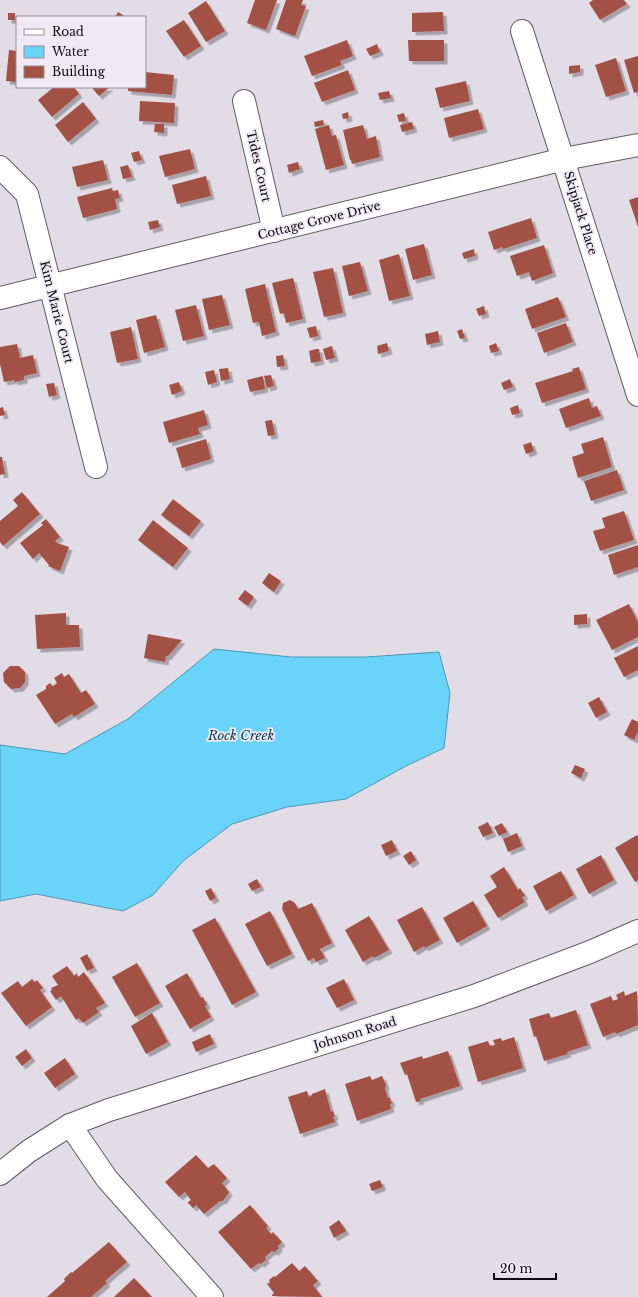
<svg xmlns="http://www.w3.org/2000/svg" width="638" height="1297" font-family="'Libre Baskerville',serif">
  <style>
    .water { fill: #69d3f9; stroke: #4d97b2 }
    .building { fill: #a35144; filter: url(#shadow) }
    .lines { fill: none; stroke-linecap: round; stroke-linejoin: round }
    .minor-casing { stroke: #605c64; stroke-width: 24 }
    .minor { stroke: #fff; stroke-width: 22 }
    .labels { text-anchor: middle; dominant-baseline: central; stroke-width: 3.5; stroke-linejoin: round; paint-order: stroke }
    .street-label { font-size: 12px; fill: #0c0b0e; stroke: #efe9f3 }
    .water-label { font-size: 13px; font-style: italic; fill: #093b4a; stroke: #efe9f3 }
  </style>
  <defs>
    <filter id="shadow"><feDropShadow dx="3.5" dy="3.5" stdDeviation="0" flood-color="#0004"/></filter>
  </defs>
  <rect width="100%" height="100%" fill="#e2dce6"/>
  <!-- water -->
  <polygon class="water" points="214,649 291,657 366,657 439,652 450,693 444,748 406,766 346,799 287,807 232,824 183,861 153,895 123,911 36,894 0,901 0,745 65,754 128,719"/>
  <!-- building -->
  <g class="building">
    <polygon points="255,0 277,0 266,30 247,23"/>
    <polygon points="286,0 303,0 301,5 306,6 295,36 276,29"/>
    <polygon points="593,0 624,0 627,4 600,20 589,3"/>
    <polygon points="206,1 225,31 206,42 188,13"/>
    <polygon points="118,12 126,17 115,17"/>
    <polygon points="443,12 444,31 412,32 412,13"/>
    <rect x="8" y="13" width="7" height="7"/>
    <polygon points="184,20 201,46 184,57 166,31"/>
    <polygon points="347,40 353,56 340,61 342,65 312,76 304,56"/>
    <polygon points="408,40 444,40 444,61 409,61"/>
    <polygon points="377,44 380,52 370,56 366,49"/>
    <polygon points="9,50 17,51 17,82 6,81"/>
    <polygon points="638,56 638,92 634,93 624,60"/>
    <polygon points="616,58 626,91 606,97 595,65"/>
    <polygon points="580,65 580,72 569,74 569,66"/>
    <polygon points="348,70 355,90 322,102 314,83"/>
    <polygon points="145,72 174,75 172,95 128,91 128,87 145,87"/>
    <polygon points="466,81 470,101 440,108 435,88"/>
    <polygon points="54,87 74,87 79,94 52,117 38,100"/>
    <polygon points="94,87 110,87 99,96 92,88"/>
    <polygon points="389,91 391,98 380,100 378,93"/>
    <polygon points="140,101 175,103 174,123 139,121"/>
    <polygon points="83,102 96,119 68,142 55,125"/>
    <polygon points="478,109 484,129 449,138 444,118"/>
    <polygon points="348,112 349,118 343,119 342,114"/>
    <polygon points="404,113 406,121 399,122 397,115"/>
    <polygon points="323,120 324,125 315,127 314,122"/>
    <polygon points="412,122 414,129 402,132 400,125"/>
    <polygon points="155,124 164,124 164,133 154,132"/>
    <polygon points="329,125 332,136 336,135 344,165 326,170 315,129"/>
    <polygon points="363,125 367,139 376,136 380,157 352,164 351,160 350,160 343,130"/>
    <polygon points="190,149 195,169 165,177 159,156"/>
    <polygon points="139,151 142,160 134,162 131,153"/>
    <polygon points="103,160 108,180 77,187 72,167"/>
    <polygon points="298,162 300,169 289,173 287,165"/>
    <polygon points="128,165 132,177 123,179 120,167"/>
    <polygon points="206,176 211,196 177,204 172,185"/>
    <polygon points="112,188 113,191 118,190 120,198 115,199 117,209 83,218 77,197"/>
    <polygon points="638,197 638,227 629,200"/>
    <polygon points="531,218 537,238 503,249 502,247 494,250 488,232"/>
    <polygon points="158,220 160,227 150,230 148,222"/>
    <polygon points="424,244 432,275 413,280 405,249"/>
    <polygon points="544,245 553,273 532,281 529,272 517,276 510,256"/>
    <polygon points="474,249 475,256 464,259 462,253"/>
    <polygon points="399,254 410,296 389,301 379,260"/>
    <polygon points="360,262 368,291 349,296 342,266"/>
    <polygon points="333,268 343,313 324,317 313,272"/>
    <polygon points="293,278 303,319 286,323 284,313 280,314 272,283"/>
    <polygon points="265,284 276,332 262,336 259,322 253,323 245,289"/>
    <polygon points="222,295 230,325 209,330 202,299"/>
    <polygon points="558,297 566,317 532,329 525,309"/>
    <polygon points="196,305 204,336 183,341 175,310"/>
    <polygon points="484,306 486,314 479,316 476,309"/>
    <polygon points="156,315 165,347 144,353 136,320"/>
    <polygon points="566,323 573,342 544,353 537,333"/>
    <polygon points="316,326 318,336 310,338 307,328"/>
    <polygon points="131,327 138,359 117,363 110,332"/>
    <polygon points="462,329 465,338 460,339 457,331"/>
    <polygon points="438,331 440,342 427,345 425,334"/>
    <polygon points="387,343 389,351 378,354 377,346"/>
    <polygon points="496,343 499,351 491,353 489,346"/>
    <polygon points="17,344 20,358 33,355 37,373 24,376 24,380 15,382 14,380 4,382 0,364 0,347"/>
    <polygon points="332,346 335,358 326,360 323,349"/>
    <polygon points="316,349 319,349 321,361 311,363 309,351"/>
    <polygon points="283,355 285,366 277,367 276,356"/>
    <polygon points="579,367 586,389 542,403 535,383 573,371 572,369"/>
    <polygon points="228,368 230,379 221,381 219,369"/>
    <polygon points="214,370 217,382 208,385 205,372"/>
    <polygon points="271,375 274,386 267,388 264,376"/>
    <polygon points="263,376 265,389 250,392 247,380"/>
    <polygon points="510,379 513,387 504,390 501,383"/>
    <polygon points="179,382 182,391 172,395 169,385"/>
    <polygon points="54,383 57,395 49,397 46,384"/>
    <polygon points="589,398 592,408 597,406 601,416 566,428 559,409"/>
    <polygon points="518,405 520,413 512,415 510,408"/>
    <polygon points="3,407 5,415 0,416 0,408"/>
    <polygon points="204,410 208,425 198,428 200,434 169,443 163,422"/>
    <polygon points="272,420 275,435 268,436 265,421"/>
    <polygon points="603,437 612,467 578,478 572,457 584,453 581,444"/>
    <polygon points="206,439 211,459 182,468 176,448"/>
    <polygon points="531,442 534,451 526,454 523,445"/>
    <polygon points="0,457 2,457 5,474 0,475"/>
    <polygon points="617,470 624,490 591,501 584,481"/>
    <polygon points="22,492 40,514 3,546 0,542 0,521 18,506 13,500"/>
    <polygon points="173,499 201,521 189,536 161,515"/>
    <polygon points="624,511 634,540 600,551 593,531 605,528 602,518"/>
    <polygon points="46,519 60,537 55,541 57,543 69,547 60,571 48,566 49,565 39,553 33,559 20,543 43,525 41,523"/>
    <polygon points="153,520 188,548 173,567 138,540"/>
    <polygon points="638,545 638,567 614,575 608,555"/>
    <polygon points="269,573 281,581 274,592 262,583"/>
    <polygon points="245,590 254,597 248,606 238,599"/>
    <polygon points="629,604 638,622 638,637 612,650 596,620"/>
    <polygon points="66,613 66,625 79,625 80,647 37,649 35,615"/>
    <polygon points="587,614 587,624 574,625 574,615"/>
    <polygon points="148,634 182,640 168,656 166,656 165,662 144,658"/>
    <polygon points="638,646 638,670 624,677 614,658"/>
    <polygon points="10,666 19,666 25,672 25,682 20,688 11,689 4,682 3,673"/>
    <polygon points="62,673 64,677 69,674 81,693 86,690 95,704 74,717 72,714 55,724 36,695 46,689 46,686 50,683 53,686 57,683 54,678"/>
    <polygon points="599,697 607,712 596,718 588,703"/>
    <polygon points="632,719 638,722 638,732 634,740 624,735"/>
    <polygon points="575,765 585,769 581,778 571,773"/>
    <polygon points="488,822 493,833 483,837 478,827"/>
    <polygon points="502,823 507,832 499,836 494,827"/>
    <polygon points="517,833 522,846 508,852 503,839"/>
    <polygon points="637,835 638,837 638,880 635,882 615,848"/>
    <polygon points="392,840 397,851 386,856 381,845"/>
    <polygon points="411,851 416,860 409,865 403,856"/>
    <polygon points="601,855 614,880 589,894 576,869"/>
    <polygon points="504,867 518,890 520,888 525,896 522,897 525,902 498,918 484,895 497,887 490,876"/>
    <polygon points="561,871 574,895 546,911 533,886"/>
    <polygon points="257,879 261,887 252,891 248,884"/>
    <polygon points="211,888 216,898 210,901 205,891"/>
    <polygon points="290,900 295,903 298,909 312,903 332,943 320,949 325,958 316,962 314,958 308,961 282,909 283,903"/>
    <polygon points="473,901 487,926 457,943 443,918"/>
    <polygon points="422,907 440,940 425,948 424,946 414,952 397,920"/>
    <polygon points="270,911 292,954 267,966 245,924"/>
    <polygon points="369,916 389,950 374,958 373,956 363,962 345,930"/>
    <polygon points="215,918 256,992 232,1005 192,930"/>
    <polygon points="87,954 94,968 87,971 80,958"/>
    <polygon points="137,963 160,1003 135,1017 112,977"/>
    <polygon points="67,966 74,976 77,973 78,977 84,972 105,1003 96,1008 99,1012 83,1023 79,1018 76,1020 61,996 56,1000 50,991 52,990 51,988 58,985 52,976"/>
    <polygon points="187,973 201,998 203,997 207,1005 205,1006 211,1017 190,1029 165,986"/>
    <polygon points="32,979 35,982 37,980 43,988 40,990 52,1007 26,1026 1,993 18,981 22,987"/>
    <polygon points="344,979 354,1000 337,1008 326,988"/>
    <polygon points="624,991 625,996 637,991 638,1025 616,1034 615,1032 603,1037 590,1004 611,996 613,1001 618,999 616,995"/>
    <polygon points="576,1010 588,1045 567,1052 568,1054 544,1061 536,1036 534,1037 529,1019 549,1013 551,1018"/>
    <polygon points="152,1013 168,1042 146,1054 131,1026"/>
    <polygon points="210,1034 214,1044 196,1052 192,1042"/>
    <polygon points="514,1037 523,1068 478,1082 468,1047 488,1041 490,1046 495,1045 493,1040 501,1038 502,1041"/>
    <polygon points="26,1049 32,1058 22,1066 15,1057"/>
    <polygon points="448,1051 460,1086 420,1099 421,1101 416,1102 407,1074 405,1075 400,1063 422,1056 423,1059"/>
    <polygon points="65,1058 75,1074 55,1088 44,1073"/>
    <polygon points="370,1076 372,1080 382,1076 384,1080 386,1085 385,1088 388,1098 390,1098 392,1103 390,1104 391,1109 357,1121 345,1084"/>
    <polygon points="325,1089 331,1112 333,1111 335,1116 333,1117 335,1122 300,1134 288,1097 307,1091 309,1097 312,1095 312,1094"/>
    <polygon points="196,1155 208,1168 214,1164 227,1178 222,1183 229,1192 223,1201 220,1201 204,1214 196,1205 193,1208 188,1203 188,1202 191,1200 185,1192 179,1197 165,1182"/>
    <polygon points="380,1180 383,1187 372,1191 369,1184"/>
    <polygon points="250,1205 268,1226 266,1228 271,1234 273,1232 282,1242 278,1246 279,1248 275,1252 272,1251 265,1257 266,1260 261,1264 259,1263 251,1269 218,1232"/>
    <polygon points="339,1220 346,1231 334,1238 329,1227"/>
    <polygon points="109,1242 127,1262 105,1281 107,1283 91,1297 47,1297 64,1282 65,1281 64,1279 71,1272 72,1273"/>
    <polygon points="292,1263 299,1271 305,1266 318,1281 313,1285 322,1297 272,1296 272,1295 274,1293 267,1284 270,1282 269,1280 274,1276 275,1277"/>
    <polygon points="134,1278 152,1297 114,1297"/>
  </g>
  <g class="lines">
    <defs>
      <g id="minor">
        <polyline points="522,31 638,395"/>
        <polyline points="244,101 274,231"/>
        <polyline points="0,167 27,194 96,467"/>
        <polyline points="0,298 564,159 638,145"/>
        <polyline points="70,1125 107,1179 212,1297"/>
        <polyline points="0,1174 29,1151 70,1125 109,1110 474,996 590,952 638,931"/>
      </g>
    </defs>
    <!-- minor casing -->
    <use href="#minor" class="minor-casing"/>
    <!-- minor -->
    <use href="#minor" class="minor"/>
  </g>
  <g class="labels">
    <!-- street labels -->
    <g class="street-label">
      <text transform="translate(259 166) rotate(77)">Tides Court</text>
      <text transform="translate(581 213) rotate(73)">Skipjack Place</text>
      <text transform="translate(319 220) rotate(-14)">Cottage Grove Drive</text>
      <text transform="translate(57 312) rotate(76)">Kim Marie Court</text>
      <text transform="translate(355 1033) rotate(-17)">Johnson Road</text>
    </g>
    <!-- water labels -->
    <g class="water-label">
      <text x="241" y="735">Rock Creek</text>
    </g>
  </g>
  <!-- legend -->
  <rect x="16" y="16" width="130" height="72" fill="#efe9f3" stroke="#949097"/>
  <rect x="24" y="29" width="20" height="6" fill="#ffffff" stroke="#949097"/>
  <text x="52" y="36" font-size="12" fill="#0c0b0e">Road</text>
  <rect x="24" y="46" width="20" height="12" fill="#69d3f9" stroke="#949097"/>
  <text x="52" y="56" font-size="12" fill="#0c0b0e">Water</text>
  <rect x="24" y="66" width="20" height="12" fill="#a35144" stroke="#949097"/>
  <text x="52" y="76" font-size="12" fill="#0c0b0e">Building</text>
  <!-- scale -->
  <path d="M494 1273v6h62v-6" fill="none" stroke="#0c0b0e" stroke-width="2"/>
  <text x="500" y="1273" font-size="12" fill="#0c0b0e" stroke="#efe9f3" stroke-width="3" paint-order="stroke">20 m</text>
</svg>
